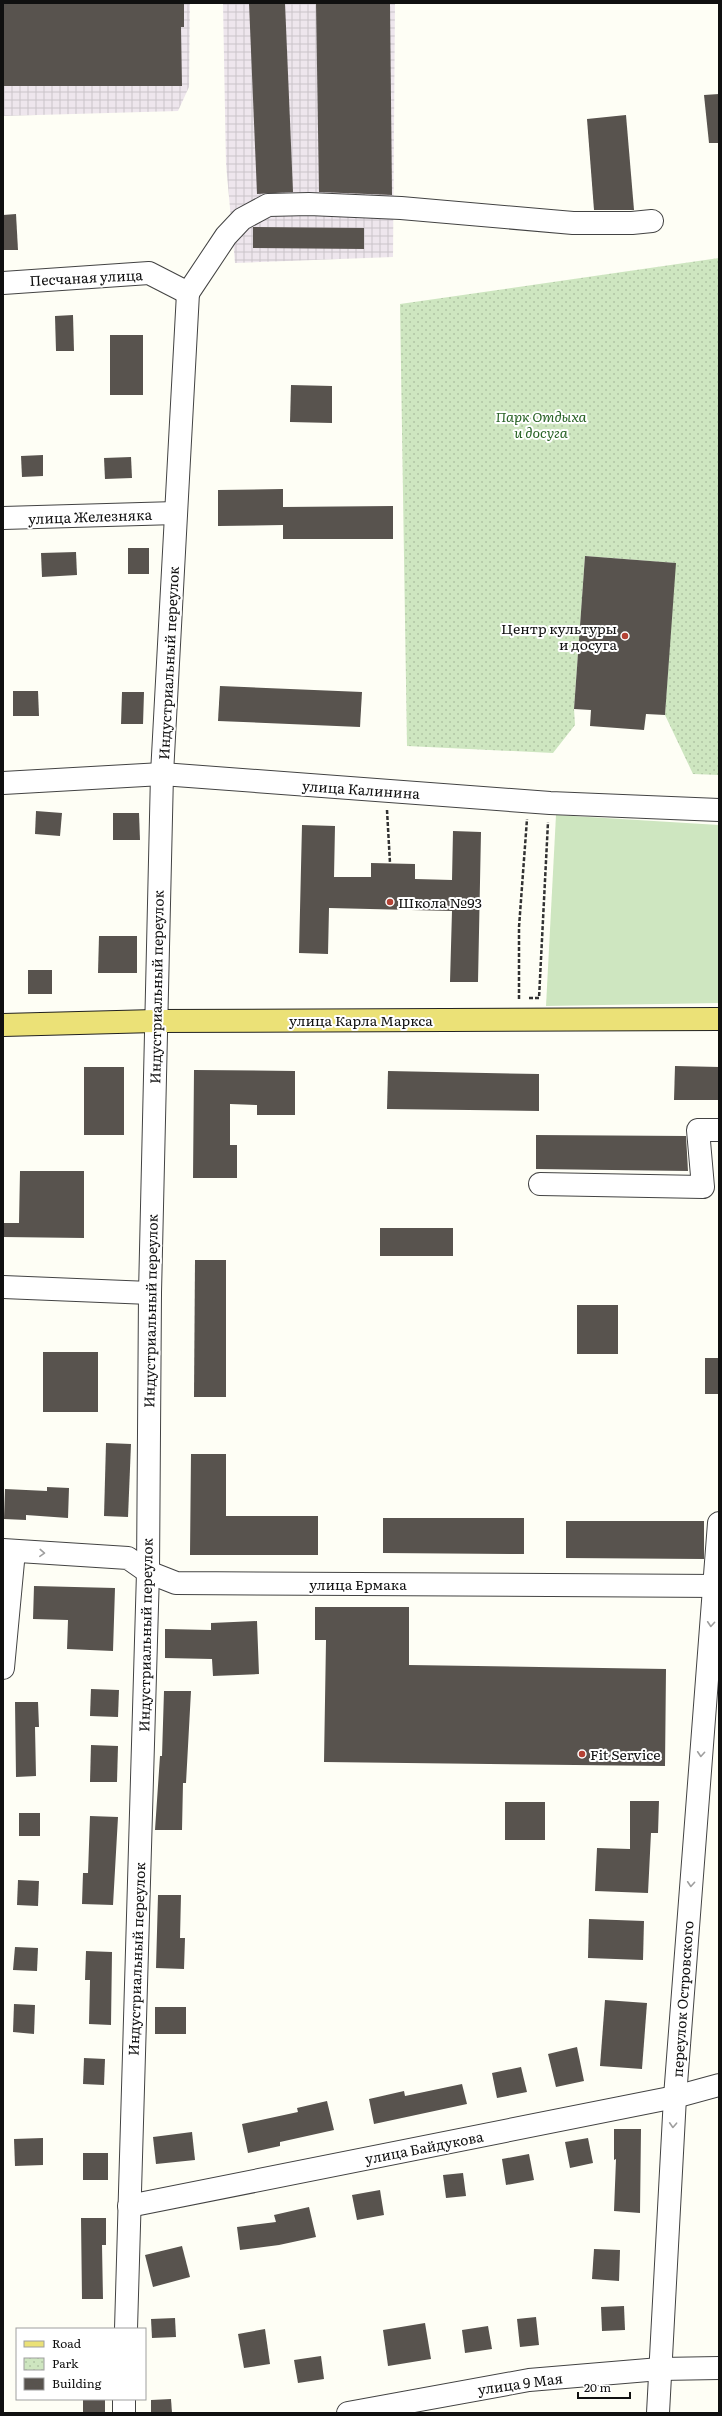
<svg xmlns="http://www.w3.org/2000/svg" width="722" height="2416" font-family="Literata,serif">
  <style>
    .industrial { fill: url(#industrial-grid) }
    .grass { fill: #cee6c0 }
    .park { fill: url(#park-dots) }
    .building { fill: #58534e }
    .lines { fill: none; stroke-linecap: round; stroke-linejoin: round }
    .minor-casing { stroke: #434343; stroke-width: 24 }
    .major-casing { stroke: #212121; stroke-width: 24 }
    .path { stroke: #323232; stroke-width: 2.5; stroke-dasharray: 4 2; stroke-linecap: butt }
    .minor { stroke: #fff; stroke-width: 22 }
    .major { stroke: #ebe177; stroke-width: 22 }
    .oneway { stroke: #9f9f9f }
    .poi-dot { fill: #b44235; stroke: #fff; stroke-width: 1.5 }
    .labels { text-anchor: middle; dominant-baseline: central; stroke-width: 4; stroke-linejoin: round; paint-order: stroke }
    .street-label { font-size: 14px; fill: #101010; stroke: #fff }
    .park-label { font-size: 14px; font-style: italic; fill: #296326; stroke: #fff }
    .poi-label { font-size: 14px; fill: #101010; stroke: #fff; text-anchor: start }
  </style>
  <defs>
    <pattern id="industrial-grid" width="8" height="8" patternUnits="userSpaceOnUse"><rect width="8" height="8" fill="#eee6ed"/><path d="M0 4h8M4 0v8" fill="none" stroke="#cbc4ca"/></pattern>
    <pattern id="park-dots" width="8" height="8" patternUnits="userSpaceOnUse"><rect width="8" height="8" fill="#cee6c0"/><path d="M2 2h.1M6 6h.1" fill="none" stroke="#b0c4a4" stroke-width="1.8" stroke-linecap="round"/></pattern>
  </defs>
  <rect width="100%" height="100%" fill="#fefef5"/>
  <!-- industrial -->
  <g class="industrial">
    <polygon points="3,3 190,3 189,87 178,111 3,116"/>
    <polygon points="223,3 395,3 393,257 235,263 226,164"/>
  </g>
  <!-- grass -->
  <polygon class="grass" points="556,815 719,825 719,1003 546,1006"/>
  <!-- park -->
  <polygon class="park" points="719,258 719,775 693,774 665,715 675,563 585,556 574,709 575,725 553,753 407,746 400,304"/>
  <!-- building -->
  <g class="building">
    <polygon points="3,3 184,3 184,27 181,27 182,86 3,86"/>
    <polygon points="249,3 285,3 293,192 257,194"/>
    <polygon points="316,3 390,3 392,195 319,192"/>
    <polygon points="719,94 719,143 709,143 704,95"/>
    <polygon points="626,115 634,210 594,210 587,119"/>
    <polygon points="16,214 18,250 3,250 3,215"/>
    <polygon points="253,227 364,228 364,249 253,248"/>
    <polygon points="73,315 74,351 56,351 55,316"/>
    <rect x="110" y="335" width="33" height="60"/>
    <polygon points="291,385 332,386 332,423 290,422"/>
    <polygon points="43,455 43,476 22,477 21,456"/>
    <polygon points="131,457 132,478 105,479 104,458"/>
    <polygon points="283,489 283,507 393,506 393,539 283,539 283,525 218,526 218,490"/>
    <rect x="128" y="548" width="21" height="26"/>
    <polygon points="76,552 77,575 42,577 41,553"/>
    <polygon points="585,556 676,563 665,715 646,714 644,730 590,726 591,710 574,709"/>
    <polygon points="220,686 362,692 360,727 218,721"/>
    <polygon points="13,691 38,691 39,716 13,716"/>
    <polygon points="122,692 144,692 143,724 121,724"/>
    <polygon points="36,811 62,813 60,836 35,834"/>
    <polygon points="113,813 139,813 140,840 113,840"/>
    <polygon points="302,825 335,826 334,877 371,877 371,863 415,864 415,879 452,880 453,831 481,832 478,982 450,982 452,911 329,908 328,954 299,953"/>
    <polygon points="99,936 137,936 137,973 98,973"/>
    <rect x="28" y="970" width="24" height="24"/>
    <polygon points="675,1066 719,1067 719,1100 674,1100"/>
    <rect x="84" y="1067" width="40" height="68"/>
    <polygon points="194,1070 295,1071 295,1115 257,1115 257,1105 230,1104 230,1145 237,1145 237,1178 193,1178"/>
    <polygon points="388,1071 539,1074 539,1111 387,1109"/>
    <polygon points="536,1135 686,1136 688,1171 536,1169"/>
    <polygon points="20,1171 84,1171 84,1238 3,1237 3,1223 19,1223"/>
    <rect x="380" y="1228" width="73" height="28"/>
    <polygon points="195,1260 226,1260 226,1397 194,1397"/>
    <rect x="577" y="1305" width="41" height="49"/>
    <rect x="43" y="1352" width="55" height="60"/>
    <rect x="705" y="1358" width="14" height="36"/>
    <polygon points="106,1443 131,1444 128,1517 104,1516"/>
    <polygon points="191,1454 226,1454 226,1516 318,1516 318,1555 190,1555"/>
    <polygon points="47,1487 69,1488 68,1518 26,1515 26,1520 4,1519 5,1489 47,1491"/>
    <polygon points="383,1518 524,1518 524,1554 383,1553"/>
    <polygon points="566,1521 704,1521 704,1559 566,1558"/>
    <polygon points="34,1586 115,1588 113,1651 67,1649 68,1620 33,1619"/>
    <polygon points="315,1607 409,1607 409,1665 666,1669 665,1766 324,1762 326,1640 315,1640"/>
    <polygon points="257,1621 259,1674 213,1676 212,1659 165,1658 165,1629 211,1630 211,1623"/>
    <polygon points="91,1689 119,1690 118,1717 90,1716"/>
    <polygon points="164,1691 191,1691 186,1783 183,1783 182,1830 155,1830 160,1756 162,1756"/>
    <polygon points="15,1702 38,1702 39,1727 35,1727 36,1776 16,1777"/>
    <polygon points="91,1745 118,1746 117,1782 90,1782"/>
    <polygon points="630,1801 659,1801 658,1833 651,1833 648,1893 595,1891 597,1848 630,1849"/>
    <rect x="505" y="1802" width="40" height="38"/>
    <rect x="19" y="1813" width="21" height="23"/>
    <polygon points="90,1816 118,1817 113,1905 82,1904 83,1873 88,1873"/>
    <polygon points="18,1880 39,1881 38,1906 17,1905"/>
    <polygon points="158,1895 181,1895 180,1938 185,1938 184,1969 156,1968"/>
    <polygon points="589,1919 644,1921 643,1960 588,1958"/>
    <polygon points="15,1947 38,1948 37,1971 13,1970"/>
    <polygon points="86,1951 112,1952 111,2025 89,2024 90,1980 85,1980"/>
    <polygon points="605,2000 647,2003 642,2069 600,2066"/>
    <polygon points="14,2004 35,2005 34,2034 13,2032"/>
    <rect x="155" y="2007" width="31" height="27"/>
    <polygon points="577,2047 584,2081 556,2087 548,2054"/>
    <polygon points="84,2058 105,2059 104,2085 83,2084"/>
    <polygon points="521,2067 527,2092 497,2098 492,2073"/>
    <polygon points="462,2084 467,2104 374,2124 369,2099 404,2091 405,2096"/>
    <polygon points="327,2101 334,2130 280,2142 280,2146 248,2153 242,2124 298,2112 297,2108"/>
    <polygon points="614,2129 641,2129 640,2213 614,2211 616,2159 614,2160"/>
    <polygon points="192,2132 195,2160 156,2164 153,2137"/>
    <polygon points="43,2138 43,2165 15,2166 14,2139"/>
    <polygon points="588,2138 593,2163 570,2168 565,2142"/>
    <rect x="83" y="2153" width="25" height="27"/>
    <polygon points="529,2154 534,2180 506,2185 502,2159"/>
    <polygon points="463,2173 466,2196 446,2198 443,2175"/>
    <polygon points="380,2190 384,2215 357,2220 352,2195"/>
    <polygon points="309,2207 316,2237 279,2245 240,2250 237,2227 276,2222 274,2215"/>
    <polygon points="81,2218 106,2218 106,2245 102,2245 103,2299 82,2299"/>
    <polygon points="182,2246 190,2277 153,2287 145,2255"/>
    <polygon points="594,2249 620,2250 619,2281 592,2279"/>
    <polygon points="624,2306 625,2330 602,2331 601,2307"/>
    <polygon points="536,2317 539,2345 520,2347 517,2319"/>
    <polygon points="175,2318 176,2337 152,2338 151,2319"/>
    <polygon points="425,2323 431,2359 388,2366 383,2330"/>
    <polygon points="488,2326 492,2349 465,2353 462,2330"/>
    <polygon points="265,2329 270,2364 244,2368 238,2334"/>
    <polygon points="321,2356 324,2379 298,2383 294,2360"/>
    <rect x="83" y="2399" width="22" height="14"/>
    <polygon points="171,2399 172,2413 151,2413 151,2400"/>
  </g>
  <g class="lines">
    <defs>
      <g id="minor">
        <polyline points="3,283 149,273 188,293"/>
        <polyline points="188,293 226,236 242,219 268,205 309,204 401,208 573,223 632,223 652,221"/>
        <polyline points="3,518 176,513"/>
        <polyline points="3,783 162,774 550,803 719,810"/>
        <polyline points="540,1184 703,1187 698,1130 719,1130"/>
        <polyline points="3,1287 150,1293"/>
        <polyline points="3,1550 128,1558 148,1572 176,1583 719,1586"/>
        <polyline points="3,1668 14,1551"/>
        <polyline points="129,2206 675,2097 719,2085"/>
        <polyline points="126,2329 148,1572 150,1293 162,774 188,293"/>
        <polyline points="124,2413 124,2399"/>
        <polyline points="348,2413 529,2380 660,2369 719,2368"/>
        <polyline points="658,2413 675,2097 719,1523"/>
      </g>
      <polyline id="major" points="3,1025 155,1021 719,1019"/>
    </defs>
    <!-- minor casing -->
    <use href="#minor" class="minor-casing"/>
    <!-- major casing -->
    <use href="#major" class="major-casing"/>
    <!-- path -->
    <g class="path">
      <polyline points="387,810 390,863"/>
      <polyline points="529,998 539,998 548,822"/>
      <polyline points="519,999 519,927 527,819"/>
    </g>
    <!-- minor -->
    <use href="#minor" class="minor"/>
    <!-- major -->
    <use href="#major" class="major"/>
  </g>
  <!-- one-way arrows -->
  <defs><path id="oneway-chevron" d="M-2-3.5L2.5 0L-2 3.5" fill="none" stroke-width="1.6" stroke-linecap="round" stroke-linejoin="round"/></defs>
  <g class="oneway">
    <use href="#oneway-chevron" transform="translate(42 1553) rotate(3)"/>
    <use href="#oneway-chevron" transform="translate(711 1624) rotate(94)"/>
    <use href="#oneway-chevron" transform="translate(701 1754) rotate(94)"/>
    <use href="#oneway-chevron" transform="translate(691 1884) rotate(94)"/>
    <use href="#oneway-chevron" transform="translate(673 2125) rotate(93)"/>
  </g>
  <!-- markers -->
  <g class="poi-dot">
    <circle cx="625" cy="636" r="4"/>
    <circle cx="390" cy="902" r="4"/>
    <circle cx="582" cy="1754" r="4"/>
  </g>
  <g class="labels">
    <!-- street labels -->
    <g class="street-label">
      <text transform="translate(86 277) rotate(-3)">Песчаная улица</text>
      <text transform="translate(90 516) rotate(-2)">улица Железняка</text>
      <text transform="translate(168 663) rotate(-87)">Индустриальный переулок</text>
      <text transform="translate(361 789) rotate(4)">улица Калинина</text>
      <text transform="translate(156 987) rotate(-89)">Индустриальный переулок</text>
      <text x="361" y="1020">улица Карла Маркса</text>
      <text transform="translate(150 1311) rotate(-89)">Индустриальный переулок</text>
      <text x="358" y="1584">улица Ермака</text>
      <text transform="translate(145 1635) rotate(-89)">Индустриальный переулок</text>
      <text transform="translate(136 1959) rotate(-88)">Индустриальный переулок</text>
      <text transform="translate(682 1999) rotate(-86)">переулок Островского</text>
      <text transform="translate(424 2147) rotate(-11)">улица Байдукова</text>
      <text transform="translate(520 2383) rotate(-8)">улица 9 Мая</text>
    </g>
    <!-- park labels -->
    <g class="park-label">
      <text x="541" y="416">Парк Отдыха<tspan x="541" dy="16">и досуга</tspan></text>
    </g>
    <!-- poi labels -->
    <g class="poi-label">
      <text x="617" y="628" text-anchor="end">Центр культуры<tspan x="617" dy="16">и досуга</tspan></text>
      <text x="398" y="902">Школа №93</text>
      <text x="590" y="1754">Fit Service</text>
    </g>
  </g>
  <!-- border -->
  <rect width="722" height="2416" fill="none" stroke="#101010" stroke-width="8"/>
  <!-- legend -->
  <rect x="16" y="2328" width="130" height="72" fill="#ffffff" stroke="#9f9f9f"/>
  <rect x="24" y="2341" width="20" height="6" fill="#ebe177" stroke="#9f9f9f"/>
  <text x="52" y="2348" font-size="12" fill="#101010">Road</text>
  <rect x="24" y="2358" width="20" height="12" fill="url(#park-dots)" stroke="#9f9f9f"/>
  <text x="52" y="2368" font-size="12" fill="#101010">Park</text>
  <rect x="24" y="2378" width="20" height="12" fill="#58534e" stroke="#9f9f9f"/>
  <text x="52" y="2388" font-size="12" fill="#101010">Building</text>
  <!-- scale -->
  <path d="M578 2392v6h52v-6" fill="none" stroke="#101010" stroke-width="2"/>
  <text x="584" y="2392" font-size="12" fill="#101010" stroke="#ffffff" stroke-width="3" paint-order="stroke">20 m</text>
</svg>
